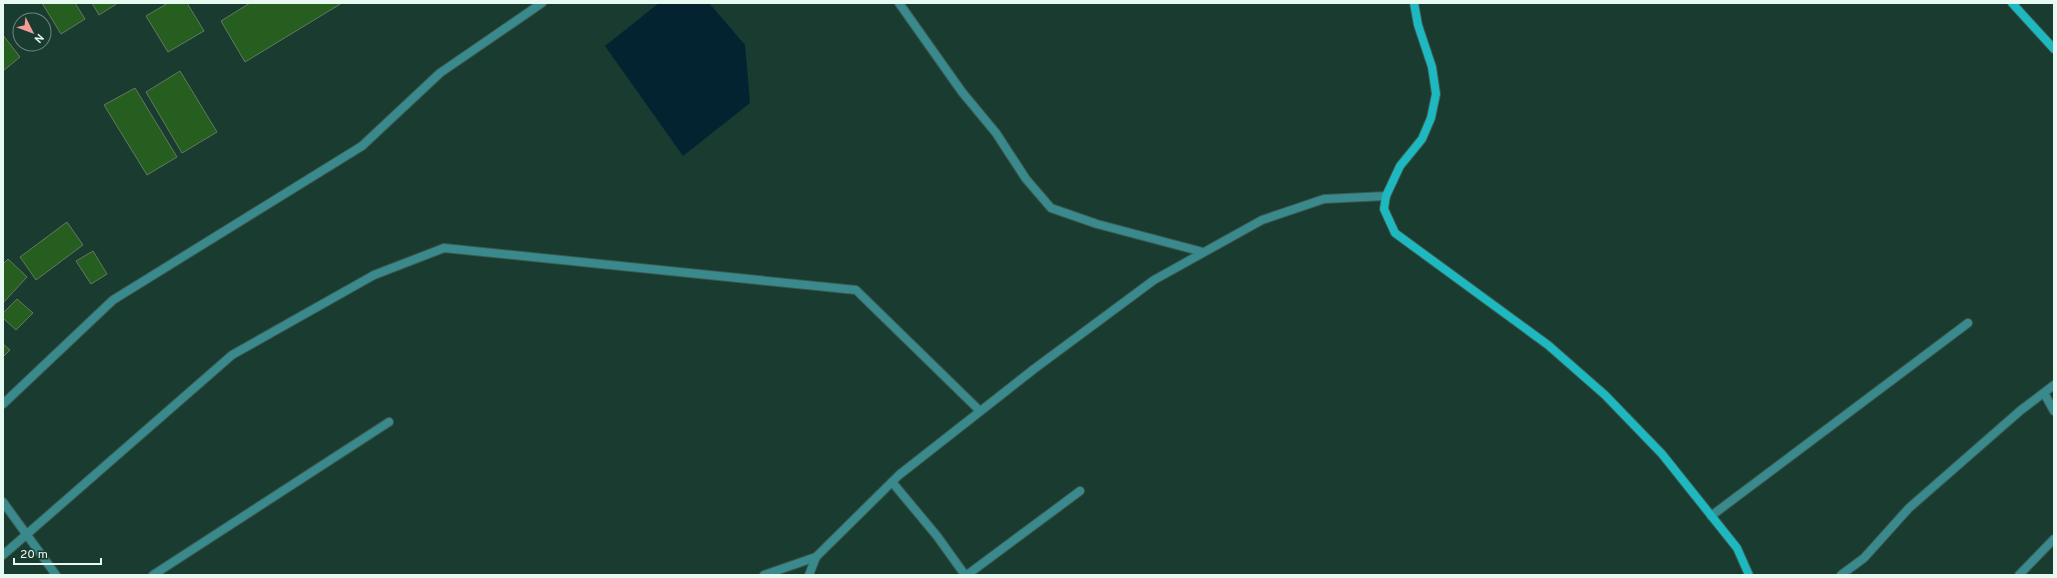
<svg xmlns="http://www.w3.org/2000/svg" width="2057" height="578" font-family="Overpass,sans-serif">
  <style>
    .water { fill: #032331 }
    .building { fill: #255e1e; stroke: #647961 }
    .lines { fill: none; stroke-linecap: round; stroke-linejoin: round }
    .street-casing { stroke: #3a5a4f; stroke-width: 10 }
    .secondary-casing { stroke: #3a5a4f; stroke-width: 10 }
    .street { stroke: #39898d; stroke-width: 8 }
    .secondary { stroke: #1db8c0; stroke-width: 8 }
  </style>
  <rect width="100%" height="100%" fill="#193b30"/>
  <!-- water -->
  <polygon class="water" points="659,3 709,3 745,45 750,103 683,156 605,46"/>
  <!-- building -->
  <g class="building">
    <polygon points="42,3 75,3 85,19 61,34"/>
    <polygon points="92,3 118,3 99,15"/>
    <polygon points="168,3 187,3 204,31 168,52 146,16"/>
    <polygon points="250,3 342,3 245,62 221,21"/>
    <polygon points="3,35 20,57 3,71"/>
    <polygon points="180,71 217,132 182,153 146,92"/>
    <polygon points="135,88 177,157 147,175 104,105"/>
    <polygon points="67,222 83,245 36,280 20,257"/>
    <polygon points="93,251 107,274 91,284 76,261"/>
    <polygon points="8,259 27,277 3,303 3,264"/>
    <polygon points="17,299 33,313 16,330 3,318 3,313"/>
    <polygon points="3,344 10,350 3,357"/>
  </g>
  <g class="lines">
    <defs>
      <g id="street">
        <polyline points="899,3 962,92 996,133 1026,179 1051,208 1097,224 1203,252"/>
        <polyline points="2044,393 2054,411"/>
        <polyline points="3,404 113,300 362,146 440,73 542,3"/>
        <polyline points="892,482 937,536 965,575"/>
        <polyline points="3,502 56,575"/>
        <polyline points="1711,516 1968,323"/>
        <polyline points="3,555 232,355 374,275 444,248 856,290 980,411"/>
        <polyline points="153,575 389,422"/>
        <polyline points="764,575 816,557"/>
        <polyline points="809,575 816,557 899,475 1034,369 1154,280 1262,220 1324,199 1386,196"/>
        <polyline points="967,575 1080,491"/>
        <polyline points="1841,575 1864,558 1909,508 2021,410 2054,385"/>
        <polyline points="2019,575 2054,539"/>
      </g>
      <g id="secondary">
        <polyline points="1414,3 1418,25 1432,67 1436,94 1431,118 1422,139 1400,166 1386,196 1384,209 1395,233 1548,345 1605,395 1662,454 1737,548 1749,575"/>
        <polyline points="2012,3 2054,49"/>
      </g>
    </defs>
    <!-- street casing -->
    <use href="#street" class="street-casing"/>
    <!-- secondary casing -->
    <use href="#secondary" class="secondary-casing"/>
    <!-- street -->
    <use href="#street" class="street"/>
    <!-- secondary -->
    <use href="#secondary" class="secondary"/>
  </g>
  <!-- border -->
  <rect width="2057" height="578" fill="none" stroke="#e7faf2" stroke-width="8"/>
  <!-- north arrow -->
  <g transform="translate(32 32) rotate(132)"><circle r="19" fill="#193b30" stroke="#6b877e"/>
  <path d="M0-3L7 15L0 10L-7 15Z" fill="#f59c96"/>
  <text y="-6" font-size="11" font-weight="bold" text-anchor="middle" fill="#e7faf2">N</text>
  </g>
  <!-- scale -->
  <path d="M14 558v6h87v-6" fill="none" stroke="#e7faf2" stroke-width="2"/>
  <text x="20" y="558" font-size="12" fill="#e7faf2" stroke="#193b30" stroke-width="3" paint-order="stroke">20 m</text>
</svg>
